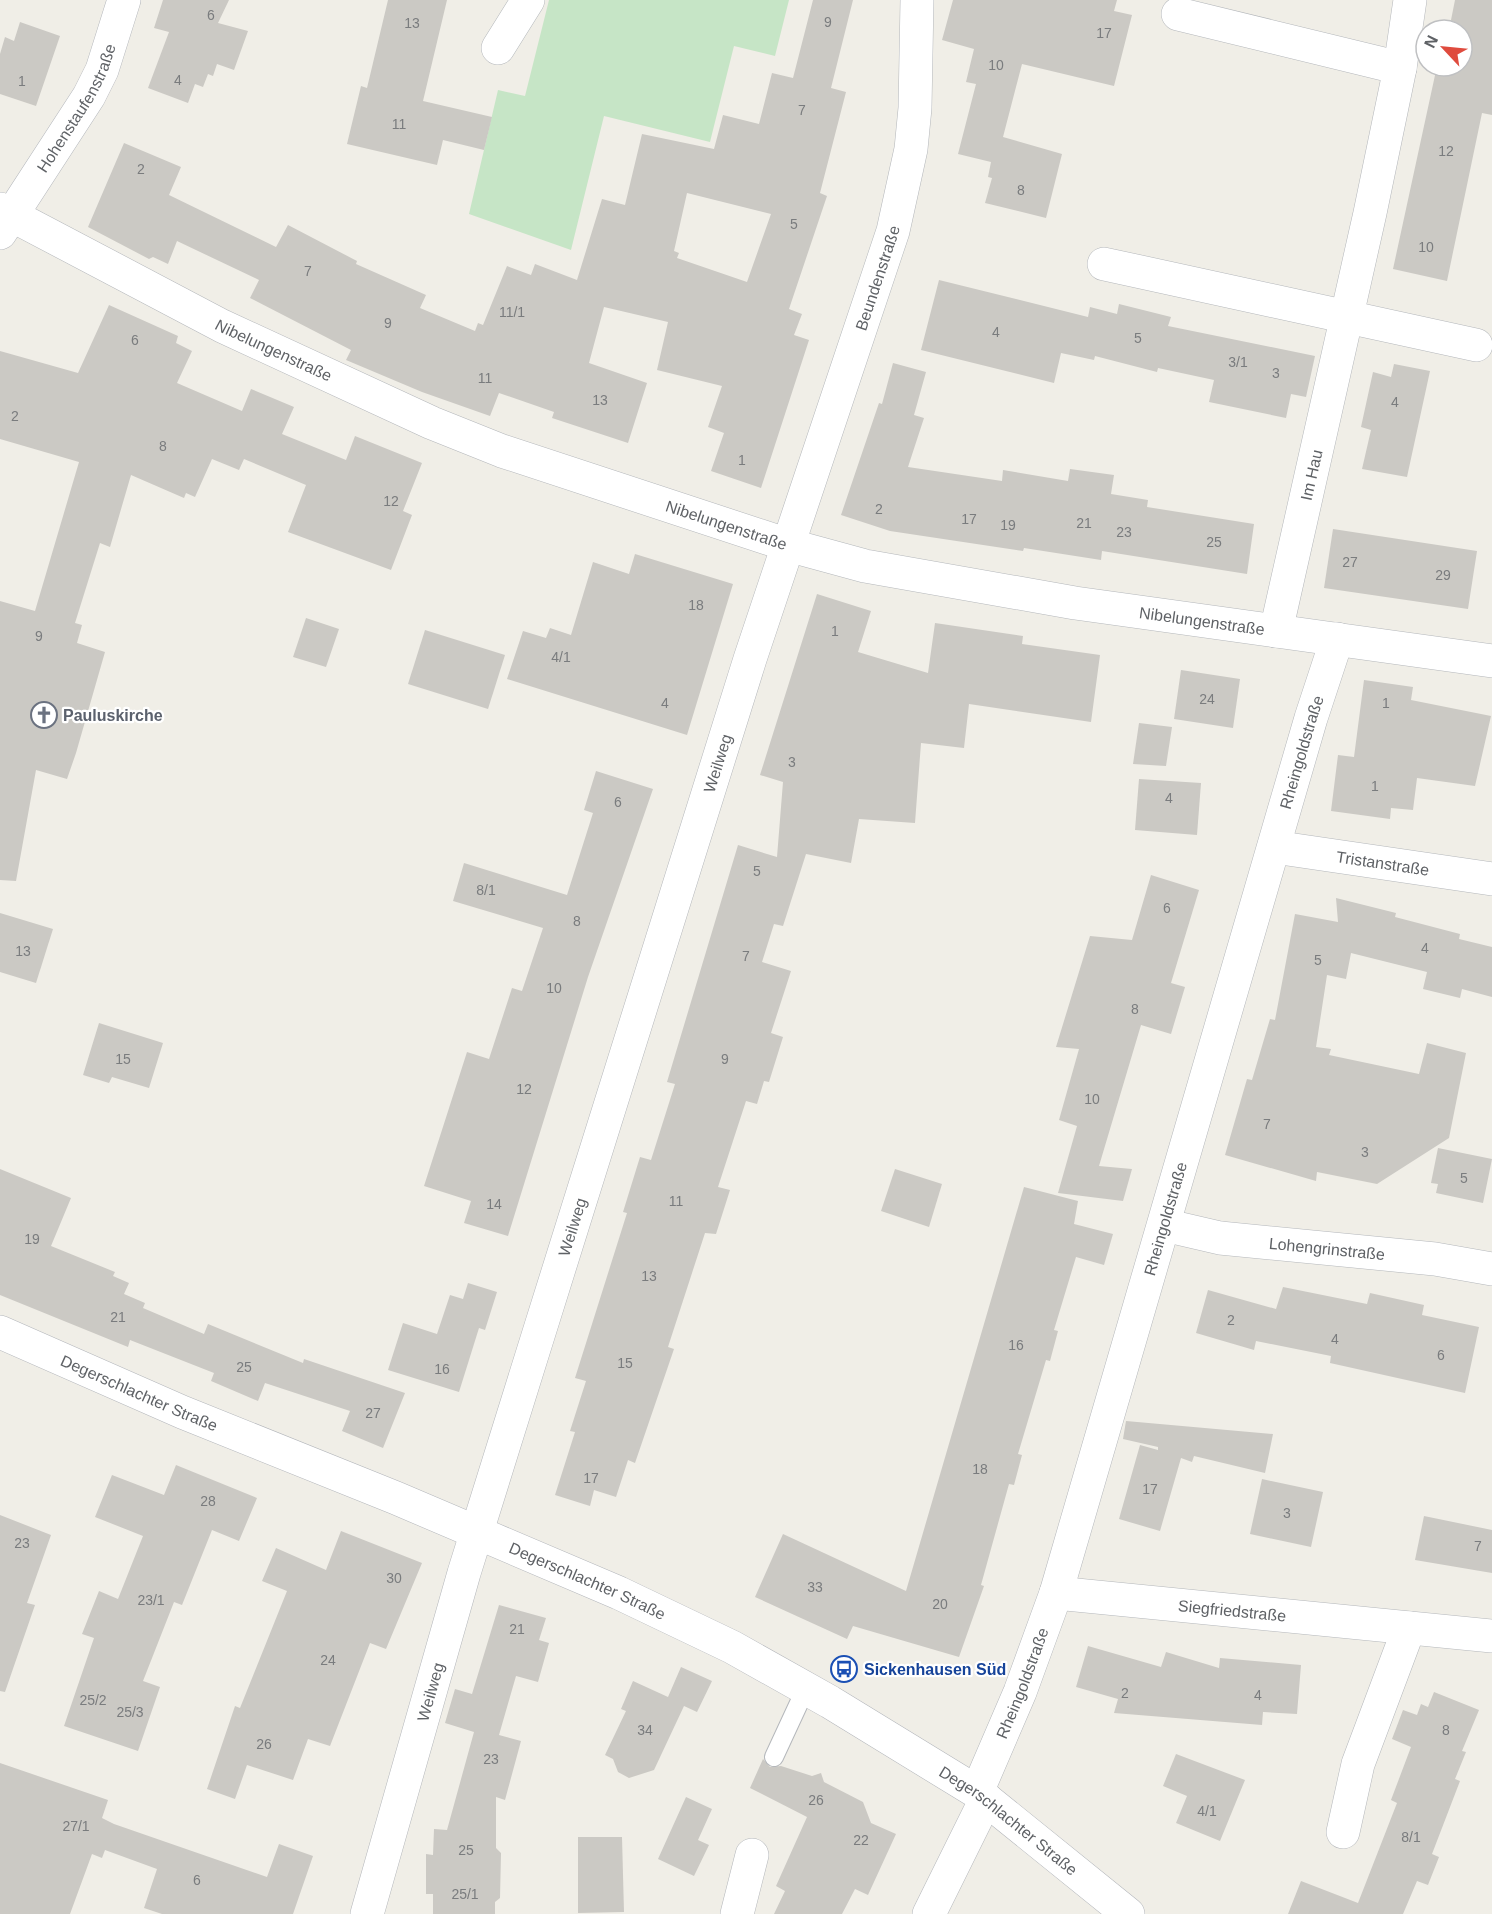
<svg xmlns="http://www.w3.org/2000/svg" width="1492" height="1914" font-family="Arial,sans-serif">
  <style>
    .green { fill: #c6e5c6 }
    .building { fill: #cbc9c4; fill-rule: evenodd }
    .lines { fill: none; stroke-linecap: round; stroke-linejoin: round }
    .lane-casing { stroke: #b4b7bb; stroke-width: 20 }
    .street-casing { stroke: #b4b7bb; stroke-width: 34 }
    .secondary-casing { stroke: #b3b6bb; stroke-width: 34 }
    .lane { stroke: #fff; stroke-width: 18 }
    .street { stroke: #fff; stroke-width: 33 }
    .secondary { stroke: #fff; stroke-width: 33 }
    .labels { text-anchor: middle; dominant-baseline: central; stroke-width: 4.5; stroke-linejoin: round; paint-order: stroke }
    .number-label { font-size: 14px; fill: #7a7c7e }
    .street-label { font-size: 16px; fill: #5f6266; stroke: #fff }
    .worship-label { font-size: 16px; font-weight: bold; fill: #5b616d; stroke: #fff; text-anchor: start }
    .transit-label { font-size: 16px; font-weight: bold; fill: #164399; stroke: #fff; text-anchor: start }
  </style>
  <rect width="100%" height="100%" fill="#f0eee7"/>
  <!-- green -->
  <polygon class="green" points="549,0 789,0 775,56 734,46 710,142 604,116 571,250 469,214 498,90 525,96"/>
  <!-- building -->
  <g class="building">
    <polygon points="163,0 229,0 218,23 248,31 234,70 217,64 213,76 208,74 203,87 195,84 188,103 148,88 169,32 154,28"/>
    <polygon points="388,0 447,0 423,101 492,117 484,150 443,140 437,165 347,144 361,86 367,88"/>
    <path d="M813 0H853L831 88 846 92 820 193 827 196 789 309 802 314 794 335 809 340 761 488 711 471 724 433 708 427 722 386 657 370 668 322 604 307 589 363 647 383 628 443 552 418 554 412 499 393 490 416 422 392 346 360 351 350 250 298 259 280 177 241 168 264 153 257 149 259 88 227 124 143 181 167 169 195 276 247 288 225 357 261 356 264 426 295 420 308 475 331 478 323 483 325 507 266 531 275 535 264 577 280 602 199 625 205 642 134 714 149 723 115 759 124 772 73 793 78ZM687 193 771 214 747 282 677 258 679 253 674 251Z"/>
    <polygon points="953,0 1117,0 1114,11 1132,15 1114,86 1022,64 1003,137 1062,154 1046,218 985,203 992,178 988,177 991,162 958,154 976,84 966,82 974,49 942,40"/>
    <polygon points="1455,0 1492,0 1492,115 1482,113 1447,281 1393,269 1437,66 1462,66 1462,30 1449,30"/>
    <polygon points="20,22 60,36 36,106 0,94 0,54 5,37 14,41"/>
    <polygon points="939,280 1088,317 1090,307 1117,314 1119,304 1171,317 1168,326 1315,356 1306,397 1291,394 1286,418 1209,402 1214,380 1158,368 1157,372 1095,356 1094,360 1061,353 1054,383 921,350"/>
    <polygon points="109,305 178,336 176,343 192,351 177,383 242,411 251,389 294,407 282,434 346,460 355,436 422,463 403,511 412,515 391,570 288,532 306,485 244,459 239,470 212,459 195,497 186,493 184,498 131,475 110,547 100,543 75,623 82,625 77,643 105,652 76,753 67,779 36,770 16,881 0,880 0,601 35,611 79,462 0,439 0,351 78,373"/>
    <polygon points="893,363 926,372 914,415 924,418 908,467 1002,481 1003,470 1068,481 1070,469 1114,475 1111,494 1148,500 1147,507 1254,524 1247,574 1102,551 1101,560 1024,548 1023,551 890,531 841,515 879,403 882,404"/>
    <polygon points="1394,364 1430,371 1407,477 1362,469 1371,430 1361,427 1373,372 1391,377"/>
    <polygon points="1333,529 1477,551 1468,609 1324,588"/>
    <polygon points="635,554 733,584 687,735 507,679 523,631 546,638 550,628 571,635 593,562 629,574"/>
    <polygon points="817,594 871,611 858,652 928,673 935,623 1023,636 1022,644 1100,655 1091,722 969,704 964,748 921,743 915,823 859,819 851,863 806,854 783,926 774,924 762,962 791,971 771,1033 783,1037 769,1082 764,1081 757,1104 746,1101 718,1187 730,1190 716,1234 705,1233 668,1347 674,1349 635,1463 628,1460 616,1497 594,1490 590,1506 555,1495 575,1432 570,1431 586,1381 575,1378 627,1213 623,1212 640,1157 651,1160 675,1084 667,1082 738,845 777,857 783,782 760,775"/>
    <polygon points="306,618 339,629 326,667 293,657"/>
    <polygon points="425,630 505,655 488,709 408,684"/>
    <polygon points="1181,670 1240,679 1233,728 1174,719"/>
    <polygon points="1364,680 1413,687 1411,700 1491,716 1475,786 1417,778 1413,810 1391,808 1390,819 1331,811 1338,755 1354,757"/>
    <polygon points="1139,723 1172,727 1166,766 1133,764"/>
    <polygon points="596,771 653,789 588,977 508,1236 464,1223 471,1201 424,1186 467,1052 489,1059 512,988 522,991 543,928 453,901 464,863 567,895 593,813 584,810"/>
    <polygon points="1139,779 1201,783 1197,835 1135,830"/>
    <polygon points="1151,875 1199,890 1171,983 1185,987 1171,1034 1141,1025 1099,1166 1132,1169 1123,1201 1058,1193 1077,1126 1059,1120 1079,1049 1056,1047 1090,936 1132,940"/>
    <polygon points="1336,898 1396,913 1395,917 1460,934 1459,939 1492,947 1492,997 1462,989 1460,998 1423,989 1427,972 1351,953 1346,979 1327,975 1316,1047 1331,1049 1329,1055 1419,1074 1427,1043 1466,1053 1449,1138 1377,1184 1317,1172 1316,1181 1225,1155 1247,1079 1252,1080 1270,1019 1275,1020 1295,914 1338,922"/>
    <polygon points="0,913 53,929 36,983 0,972"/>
    <polygon points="99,1023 163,1043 149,1088 112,1077 109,1083 83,1075"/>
    <polygon points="1438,1148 1492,1159 1483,1203 1436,1193 1438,1184 1431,1183"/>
    <polygon points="0,1169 71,1198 51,1246 115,1272 113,1276 129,1283 124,1294 145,1303 143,1308 204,1334 208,1324 303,1363 304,1359 405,1393 383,1448 342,1431 350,1411 265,1383 258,1401 211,1381 214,1373 130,1340 128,1347 0,1295"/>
    <polygon points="895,1169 942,1184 929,1227 881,1211"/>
    <polygon points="1024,1187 1078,1201 1074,1224 1113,1234 1104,1265 1076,1257 1054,1330 1058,1331 1050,1361 1046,1360 1018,1454 1022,1455 1014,1485 1009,1484 981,1585 984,1586 959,1657 853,1626 847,1639 755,1597 783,1534 906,1591"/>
    <polygon points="468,1283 497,1292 485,1330 479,1328 459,1392 388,1370 403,1323 437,1334 450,1295 463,1299"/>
    <polygon points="1283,1287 1367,1304 1370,1293 1424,1305 1422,1315 1479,1327 1465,1393 1330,1363 1331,1356 1256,1341 1254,1350 1196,1333 1208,1290 1276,1309"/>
    <polygon points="1126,1421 1273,1434 1265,1473 1194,1456 1192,1462 1181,1458 1160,1531 1119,1519 1140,1445 1158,1450 1158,1447 1123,1439"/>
    <polygon points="176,1465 257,1498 239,1541 212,1530 182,1605 174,1602 143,1681 160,1687 138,1751 64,1726 94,1638 82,1634 99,1591 118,1599 143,1536 95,1517 112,1475 164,1495"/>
    <polygon points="1262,1479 1323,1492 1311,1547 1250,1534"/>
    <polygon points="0,1515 51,1535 27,1603 35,1605 5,1692 0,1691"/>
    <polygon points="1424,1516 1492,1530 1492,1573 1415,1560"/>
    <polygon points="341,1531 422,1563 386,1649 370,1643 330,1746 308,1739 293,1780 247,1765 235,1799 207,1789 235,1706 240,1708 287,1591 262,1581 276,1548 326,1570"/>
    <polygon points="499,1605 546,1618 539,1640 549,1643 538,1682 516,1676 499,1735 521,1741 505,1800 496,1797 496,1848 501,1853 500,1898 495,1902 495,1914 433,1914 433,1894 426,1894 426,1854 433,1855 434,1829 447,1830 474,1732 445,1723 455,1689 472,1694"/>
    <polygon points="1088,1646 1161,1667 1166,1652 1219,1668 1220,1658 1301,1665 1297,1714 1263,1712 1262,1725 1114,1713 1118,1699 1076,1687"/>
    <polygon points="681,1667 712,1681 697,1712 684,1706 654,1770 629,1778 618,1772 613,1759 605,1755 626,1711 621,1709 633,1681 668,1697"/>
    <polygon points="1434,1692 1479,1710 1462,1751 1466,1752 1455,1779 1460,1781 1432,1854 1439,1857 1428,1885 1417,1881 1403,1914 1288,1914 1301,1881 1358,1903 1397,1803 1391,1800 1411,1747 1392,1739 1403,1710 1417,1715 1421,1704 1428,1707"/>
    <polygon points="1176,1754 1245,1780 1220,1841 1176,1823 1187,1796 1163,1786"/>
    <polygon points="763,1759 770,1767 781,1766 812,1776 821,1773 824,1782 863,1802 871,1823 896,1834 868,1895 855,1889 842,1914 774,1914 785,1891 776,1886 807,1817 750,1788"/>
    <polygon points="0,1763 108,1800 102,1818 114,1824 267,1877 279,1844 313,1856 293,1914 162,1914 144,1908 157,1869 105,1850 102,1858 92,1854 70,1914 0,1914"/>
    <polygon points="686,1797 712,1809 698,1840 709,1845 694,1876 658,1859"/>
    <polygon points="578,1837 622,1837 624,1912 578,1913"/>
  </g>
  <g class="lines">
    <defs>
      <polyline id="lane" points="774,1757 806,1688"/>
      <g id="street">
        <polyline points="1178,14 1400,68"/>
        <polyline points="498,48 528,0"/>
        <path id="s1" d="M0 209 222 326 432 423 502 451 788 545 865 566 1075 603 1492 661"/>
        <polyline points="1104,264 1476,345"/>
        <path id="s2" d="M1276 631 1370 213 1400 68 1410 0"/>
        <path id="s3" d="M1274 847 1492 879"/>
        <path id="s4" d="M1164 1225 1220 1238 1435 1259 1492 1269"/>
        <path id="s5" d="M1056 1593 1492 1636"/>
        <path id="s6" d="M977 1792 1020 1692 1056 1593 1311 718 1337 639"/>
        <polyline points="1343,1832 1358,1764 1409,1628"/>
        <path id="s7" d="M367 1914 464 1573 542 1323 750 659 893 231 911 149 915 108 917 0"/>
        <polyline points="737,1914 752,1855"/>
        <polyline points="929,1914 986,1799"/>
      </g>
      <g id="secondary">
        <path id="s8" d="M0 233 89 96 102 70 124 0"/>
        <path id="s9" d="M0 1332 182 1412 396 1498 619 1593 732 1647 830 1702 977 1792 1128 1914"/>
      </g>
    </defs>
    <!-- lane casing -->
    <use href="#lane" class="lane-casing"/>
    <!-- street casing -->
    <use href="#street" class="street-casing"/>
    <!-- secondary casing -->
    <use href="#secondary" class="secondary-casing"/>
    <!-- lane -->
    <use href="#lane" class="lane"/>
    <!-- street -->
    <use href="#street" class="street"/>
    <!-- secondary -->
    <use href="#secondary" class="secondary"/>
  </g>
  <!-- icons -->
  <defs>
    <symbol id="church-ring" viewBox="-11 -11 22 22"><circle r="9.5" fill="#fff" stroke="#6b7280" stroke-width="1.5"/><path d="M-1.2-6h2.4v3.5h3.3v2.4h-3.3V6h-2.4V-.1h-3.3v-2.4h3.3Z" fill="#6b7280"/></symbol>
    <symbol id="bus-ring" viewBox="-11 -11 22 22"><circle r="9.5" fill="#fff" stroke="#1a4fb4" stroke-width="1.5"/><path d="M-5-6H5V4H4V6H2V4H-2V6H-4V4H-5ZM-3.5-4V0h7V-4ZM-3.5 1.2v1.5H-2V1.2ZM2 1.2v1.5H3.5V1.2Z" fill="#1a4fb4"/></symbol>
  </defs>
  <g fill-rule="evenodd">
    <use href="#church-ring" x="29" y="700" width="30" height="30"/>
    <use href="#bus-ring" x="829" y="1654" width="30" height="30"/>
  </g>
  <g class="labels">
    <!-- number labels -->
    <g class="number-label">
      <text x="211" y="15">6</text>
      <text x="828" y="22">9</text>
      <text x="412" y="23">13</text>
      <text x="1104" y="33">17</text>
      <text x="996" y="65">10</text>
      <text x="178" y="80">4</text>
      <text x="22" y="81">1</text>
      <text x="802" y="110">7</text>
      <text x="399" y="124">11</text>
      <text x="1446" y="151">12</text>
      <text x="141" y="169">2</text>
      <text x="1021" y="190">8</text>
      <text x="794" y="224">5</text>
      <text x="1426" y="247">10</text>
      <text x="308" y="271">7</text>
      <text x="512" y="312">11/1</text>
      <text x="388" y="323">9</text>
      <text x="996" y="332">4</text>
      <text x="1138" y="338">5</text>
      <text x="135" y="340">6</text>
      <text x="1238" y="362">3/1</text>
      <text x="1276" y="373">3</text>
      <text x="485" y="378">11</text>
      <text x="600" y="400">13</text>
      <text x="1395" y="402">4</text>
      <text x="15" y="416">2</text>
      <text x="163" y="446">8</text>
      <text x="742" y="460">1</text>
      <text x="391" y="501">12</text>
      <text x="879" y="509">2</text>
      <text x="969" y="519">17</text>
      <text x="1084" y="523">21</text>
      <text x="1008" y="525">19</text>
      <text x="1124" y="532">23</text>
      <text x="1214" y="542">25</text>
      <text x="1350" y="562">27</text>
      <text x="1443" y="575">29</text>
      <text x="696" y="605">18</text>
      <text x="835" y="631">1</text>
      <text x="39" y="636">9</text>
      <text x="561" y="657">4/1</text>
      <text x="1207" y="699">24</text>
      <text x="665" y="703">4</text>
      <text x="1386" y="703">1</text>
      <text x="792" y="762">3</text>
      <text x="1375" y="786">1</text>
      <text x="1169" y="798">4</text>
      <text x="618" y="802">6</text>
      <text x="757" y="871">5</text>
      <text x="486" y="890">8/1</text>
      <text x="1167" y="908">6</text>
      <text x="577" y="921">8</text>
      <text x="1425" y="948">4</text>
      <text x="23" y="951">13</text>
      <text x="746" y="956">7</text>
      <text x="1318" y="960">5</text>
      <text x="554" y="988">10</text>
      <text x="1135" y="1009">8</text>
      <text x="123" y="1059">15</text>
      <text x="725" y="1059">9</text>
      <text x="524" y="1089">12</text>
      <text x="1092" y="1099">10</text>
      <text x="1267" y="1124">7</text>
      <text x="1365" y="1152">3</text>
      <text x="1464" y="1178">5</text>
      <text x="676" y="1201">11</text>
      <text x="494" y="1204">14</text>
      <text x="32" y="1239">19</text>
      <text x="649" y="1276">13</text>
      <text x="118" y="1317">21</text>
      <text x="1231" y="1320">2</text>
      <text x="1335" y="1339">4</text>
      <text x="1016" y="1345">16</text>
      <text x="1441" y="1355">6</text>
      <text x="625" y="1363">15</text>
      <text x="244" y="1367">25</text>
      <text x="442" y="1369">16</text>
      <text x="373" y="1413">27</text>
      <text x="980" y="1469">18</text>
      <text x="591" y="1478">17</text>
      <text x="1150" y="1489">17</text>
      <text x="208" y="1501">28</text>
      <text x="1287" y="1513">3</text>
      <text x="22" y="1543">23</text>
      <text x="1478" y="1546">7</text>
      <text x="394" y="1578">30</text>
      <text x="815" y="1587">33</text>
      <text x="151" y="1600">23/1</text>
      <text x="940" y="1604">20</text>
      <text x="517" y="1629">21</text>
      <text x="328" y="1660">24</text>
      <text x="1125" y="1693">2</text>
      <text x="1258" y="1695">4</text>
      <text x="93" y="1700">25/2</text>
      <text x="130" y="1712">25/3</text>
      <text x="645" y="1730">34</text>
      <text x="1446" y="1730">8</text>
      <text x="264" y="1744">26</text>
      <text x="491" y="1759">23</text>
      <text x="816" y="1800">26</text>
      <text x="1207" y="1811">4/1</text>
      <text x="76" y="1826">27/1</text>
      <text x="1411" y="1837">8/1</text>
      <text x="861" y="1840">22</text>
      <text x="466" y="1850">25</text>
      <text x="197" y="1880">6</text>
      <text x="465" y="1894">25/1</text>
    </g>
    <!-- street labels -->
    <g class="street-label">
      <text stroke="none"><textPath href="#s8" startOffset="147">Hohenstaufenstraße</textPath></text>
      <text stroke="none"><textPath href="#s7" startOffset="1714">Beundenstraße</textPath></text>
      <text stroke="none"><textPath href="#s1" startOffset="308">Nibelungenstraße</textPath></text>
      <text stroke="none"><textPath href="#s2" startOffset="160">Im Hau</textPath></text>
      <text stroke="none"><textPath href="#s1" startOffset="794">Nibelungenstraße</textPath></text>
      <text stroke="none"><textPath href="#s1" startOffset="1280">Nibelungenstraße</textPath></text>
      <text stroke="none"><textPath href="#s6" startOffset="1090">Rheingoldstraße</textPath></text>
      <text stroke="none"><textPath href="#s7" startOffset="1203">Weilweg</textPath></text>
      <text stroke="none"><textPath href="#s3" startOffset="110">Tristanstraße</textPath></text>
      <text stroke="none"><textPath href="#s6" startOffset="604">Rheingoldstraße</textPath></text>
      <text stroke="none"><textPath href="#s7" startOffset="717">Weilweg</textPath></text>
      <text stroke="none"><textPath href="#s4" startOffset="165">Lohengrinstraße</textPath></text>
      <text stroke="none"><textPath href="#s9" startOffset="152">Degerschlachter Straße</textPath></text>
      <text stroke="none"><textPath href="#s9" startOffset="638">Degerschlachter Straße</textPath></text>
      <text stroke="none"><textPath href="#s5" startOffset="177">Siegfriedstraße</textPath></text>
      <text stroke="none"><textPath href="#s6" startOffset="118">Rheingoldstraße</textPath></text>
      <text stroke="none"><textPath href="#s7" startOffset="231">Weilweg</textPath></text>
      <text stroke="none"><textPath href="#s9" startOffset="1124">Degerschlachter Straße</textPath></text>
    </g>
    <!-- worship labels -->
    <g class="worship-label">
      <text x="63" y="715">Pauluskirche</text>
    </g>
    <!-- transit labels -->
    <g class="transit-label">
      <text x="864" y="1669">Sickenhausen Süd</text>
    </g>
  </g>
  <!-- north arrow -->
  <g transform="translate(1444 48) rotate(296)"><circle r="28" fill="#ffffff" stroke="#bfc0c2" stroke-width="1.5"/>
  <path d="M0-4.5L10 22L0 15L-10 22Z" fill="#df4b3e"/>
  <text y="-9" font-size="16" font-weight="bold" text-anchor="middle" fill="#5f6266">N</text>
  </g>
</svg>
